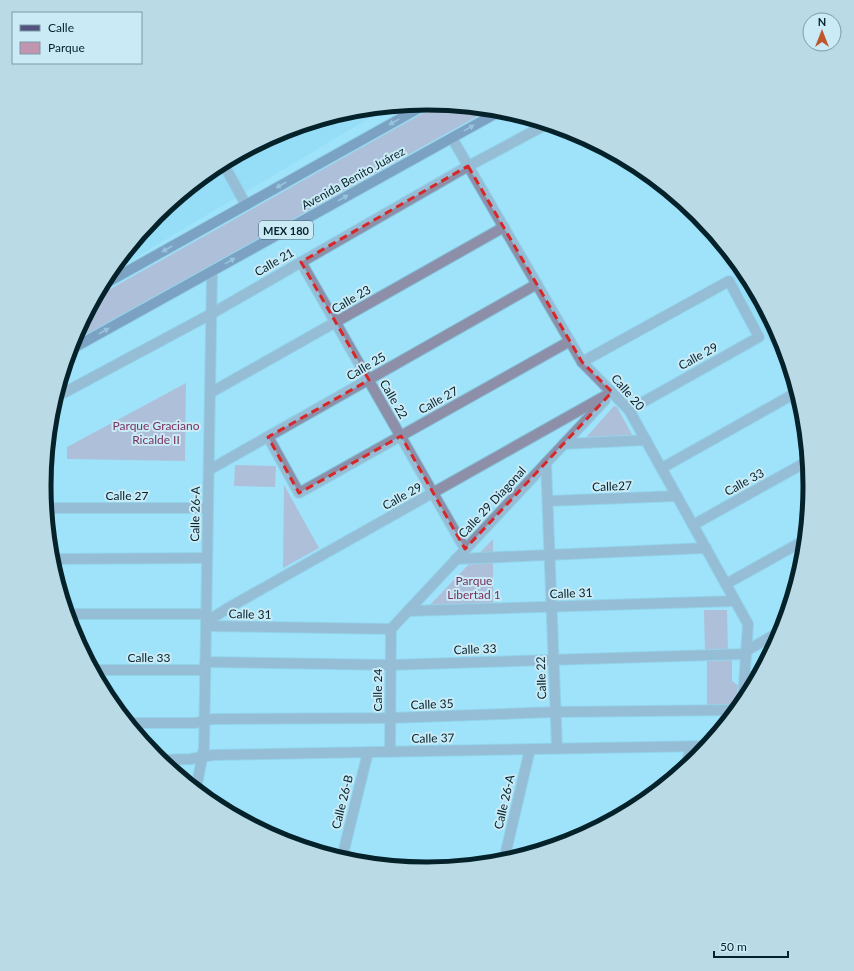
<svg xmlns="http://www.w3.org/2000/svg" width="854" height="971" font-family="Lato,sans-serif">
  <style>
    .built { fill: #8cd7f2 }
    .green { fill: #c194af }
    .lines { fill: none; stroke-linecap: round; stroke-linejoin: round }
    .minor-casing { stroke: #83c0d6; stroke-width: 12 }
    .major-casing { stroke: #83c0d6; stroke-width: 12 }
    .minor { stroke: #8d8fa9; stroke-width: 10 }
    .major { stroke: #52537f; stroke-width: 10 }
    .oneway { fill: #8e9eba }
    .marked { fill: none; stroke: #d62828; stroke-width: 3; stroke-dasharray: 8 5; stroke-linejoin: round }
    .labels { text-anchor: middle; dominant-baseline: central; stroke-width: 4; stroke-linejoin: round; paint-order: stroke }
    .shield { fill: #caeaf6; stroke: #405e68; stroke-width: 1 }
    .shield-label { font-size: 11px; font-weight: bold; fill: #05222b }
    .street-label { font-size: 12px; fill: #05222b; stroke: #caeaf6 }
    .park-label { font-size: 12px; fill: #793361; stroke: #caeaf6 }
    .rim { fill: none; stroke: #05222b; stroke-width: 5 }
  </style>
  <rect width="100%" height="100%" fill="#9fe3fb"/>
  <!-- built -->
  <g class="built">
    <polygon points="390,106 108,274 156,215 214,167 281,132 353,110"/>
    <polygon points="740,267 746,273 781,339 796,390 731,272"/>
  </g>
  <!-- green -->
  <g class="green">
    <polygon points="439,104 490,109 72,343 73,339 96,297"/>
    <polygon points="186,383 185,461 67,459 67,447"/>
    <polygon points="614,406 617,407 635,440 581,443"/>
    <polygon points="235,465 276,466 275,487 234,486"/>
    <polygon points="284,485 319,548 283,568"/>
    <polygon points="493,539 493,606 427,608"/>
    <polygon points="704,610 727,610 728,653 705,653"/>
    <polygon points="732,660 732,681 738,685 736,708 707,708 707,661"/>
  </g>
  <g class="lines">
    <defs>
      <g id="minor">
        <polyline points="452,138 582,362 629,410 748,624 743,701"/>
        <polyline points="223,163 246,205"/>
        <polyline points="301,262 465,549"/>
        <polyline points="582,362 729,281 759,337 629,410"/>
        <polyline points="210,393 504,227"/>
        <polyline points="56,397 211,314 463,169 547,124"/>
        <polyline points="268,437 299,493 570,341"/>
        <polyline points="564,444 646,440"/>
        <polyline points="546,463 557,748"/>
        <polyline points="662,468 792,395 803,414"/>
        <polyline points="209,470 537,284"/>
        <polyline points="548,501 677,496"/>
        <polyline points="46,507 48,448"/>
        <polyline points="46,508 208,508"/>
        <polyline points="693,525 808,461"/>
        <polyline points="51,559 207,558"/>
        <polyline points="456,559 706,548"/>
        <polyline points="726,584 805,540"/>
        <polyline points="408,611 735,601"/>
        <polyline points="68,614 206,614"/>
        <polyline points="206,622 228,608 612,392"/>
        <polyline points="206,626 391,629"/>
        <polyline points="391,629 605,400"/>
        <polyline points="746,651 781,631"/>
        <polyline points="205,662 390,665 746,654"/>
        <polyline points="93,670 205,670"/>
        <polyline points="129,723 195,723 213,719 390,718 555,712 736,710"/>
        <polyline points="390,752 391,629"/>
        <polyline points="160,760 191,759 213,755 706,746"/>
        <polyline points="686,766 691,747"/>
        <polyline points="196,789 204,748 212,271"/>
        <polyline points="342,858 368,752"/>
        <polyline points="504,860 530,749"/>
      </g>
      <g id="major">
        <polyline points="101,286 428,103"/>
        <polyline points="70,350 502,110"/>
      </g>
    </defs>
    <!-- minor casing -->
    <use href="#minor" class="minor-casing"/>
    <!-- major casing -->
    <use href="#major" class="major-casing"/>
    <!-- minor -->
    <use href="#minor" class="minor"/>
    <!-- major -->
    <use href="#major" class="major"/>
  </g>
  <!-- one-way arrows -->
  <defs><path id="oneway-solid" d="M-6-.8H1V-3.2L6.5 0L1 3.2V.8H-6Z"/></defs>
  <g class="oneway">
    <use href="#oneway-solid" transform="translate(394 122) rotate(151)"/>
    <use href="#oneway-solid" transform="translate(469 128) rotate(-29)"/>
    <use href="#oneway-solid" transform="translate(281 185) rotate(151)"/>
    <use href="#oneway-solid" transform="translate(343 198) rotate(-29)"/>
    <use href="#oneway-solid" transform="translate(167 249) rotate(151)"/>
    <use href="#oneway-solid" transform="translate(230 261) rotate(-29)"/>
    <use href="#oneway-solid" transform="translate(104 331) rotate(-29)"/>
  </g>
  <!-- marked area -->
  <path d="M0 0H854V971H0ZM468 166 582 362 612 392 465 549 401 436 299 493 268 437 369 380 301 262Z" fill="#9fe3fb" fill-opacity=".55" fill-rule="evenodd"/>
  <path class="marked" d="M468 166 582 362 612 392 465 549 401 436 299 493 268 437 369 380 301 262Z"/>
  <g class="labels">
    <!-- shield labels -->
    <rect class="shield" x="259" y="221" width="54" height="18" rx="3"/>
    <g class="shield-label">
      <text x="286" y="230">MEX 180</text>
    </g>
    <!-- street labels -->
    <g class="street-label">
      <text transform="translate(353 178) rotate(-29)">Avenida Benito Juárez</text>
      <text transform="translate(274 262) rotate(-30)">Calle 21</text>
      <text transform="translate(351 299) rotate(-30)">Calle 23</text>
      <text transform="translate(698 356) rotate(-29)">Calle 29</text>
      <text transform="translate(366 366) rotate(-30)">Calle 25</text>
      <text transform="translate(628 392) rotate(49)">Calle 20</text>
      <text transform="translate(394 399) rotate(60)">Calle 22</text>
      <text transform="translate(438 400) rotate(-29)">Calle 27</text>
      <text transform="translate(744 482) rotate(-29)">Calle 33</text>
      <text transform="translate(612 486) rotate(-2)">Calle27</text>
      <text x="127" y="495">Calle 27</text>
      <text transform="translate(402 496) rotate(-29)">Calle 29</text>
      <text transform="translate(492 502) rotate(-47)">Calle 29 Diagonal</text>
      <text transform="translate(195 514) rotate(-89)">Calle 26-A</text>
      <text transform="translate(571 593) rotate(-2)">Calle 31</text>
      <text transform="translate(250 614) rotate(1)">Calle 31</text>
      <text transform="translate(475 649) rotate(-2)">Calle 33</text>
      <text x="149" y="657">Calle 33</text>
      <text transform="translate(541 678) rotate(-92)">Calle 22</text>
      <text transform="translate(377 690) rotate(-90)">Calle 24</text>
      <text transform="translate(432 704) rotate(-2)">Calle 35</text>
      <text transform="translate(433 738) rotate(-1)">Calle 37</text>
      <text transform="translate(342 802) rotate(-76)">Calle 26-B</text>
      <text transform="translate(504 802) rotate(-77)">Calle 26-A</text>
    </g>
    <!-- park labels -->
    <g class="park-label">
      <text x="156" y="425">Parque Graciano<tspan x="156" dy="14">Ricalde II</tspan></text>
      <text x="474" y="580">Parque<tspan x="474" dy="14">Libertad 1</tspan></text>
    </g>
  </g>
  <!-- crop -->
  <path d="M0 0H854V971H0ZM51 486a376 376 0 1 1 752 0a376 376 0 1 1-752 0Z" fill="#badae6" fill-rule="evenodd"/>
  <path class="rim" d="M51 486a376 376 0 1 1 752 0a376 376 0 1 1-752 0Z"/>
  <!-- legend -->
  <rect x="12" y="12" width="130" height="52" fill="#caeaf6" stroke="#7b9aa5"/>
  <rect x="20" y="25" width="20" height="6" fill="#52537f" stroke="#7b9aa5"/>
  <text x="48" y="32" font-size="12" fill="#05222b">Calle</text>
  <rect x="20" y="42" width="20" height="12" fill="#c194af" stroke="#7b9aa5"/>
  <text x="48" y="52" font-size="12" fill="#05222b">Parque</text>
  <!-- north arrow -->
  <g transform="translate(822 32)"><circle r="19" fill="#caeaf6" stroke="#7b9aa5"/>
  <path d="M0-3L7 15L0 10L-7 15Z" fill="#be572b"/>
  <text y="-6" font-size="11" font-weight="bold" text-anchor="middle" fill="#05222b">N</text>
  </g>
  <!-- scale -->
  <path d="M714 951v6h74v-6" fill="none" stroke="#05222b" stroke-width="2"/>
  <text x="720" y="951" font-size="12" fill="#05222b" stroke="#caeaf6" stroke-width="3" paint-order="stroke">50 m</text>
</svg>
